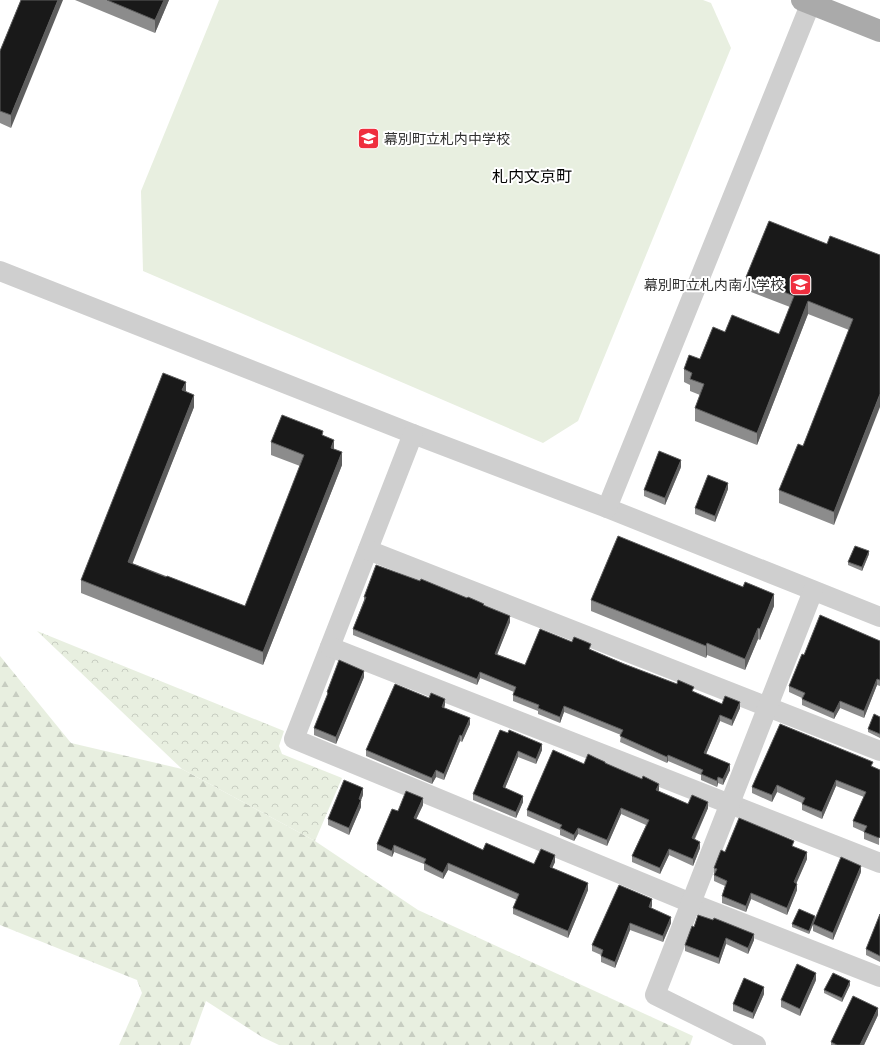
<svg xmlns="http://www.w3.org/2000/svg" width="880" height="1045" font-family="Raleway,'Noto Sans JP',sans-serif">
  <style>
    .forest { fill: url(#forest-firs) }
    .park { fill: url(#park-crowns) }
    .garden { fill: #e8efe0 }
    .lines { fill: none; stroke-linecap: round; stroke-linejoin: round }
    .minor { stroke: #cfcfcf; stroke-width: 20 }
    .primary { stroke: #aaa; stroke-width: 22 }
    .wall { fill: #8c8c8c }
    .shaded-wall { fill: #5e5e5e }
    .building { fill: #191919; stroke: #5e5e5e }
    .labels { text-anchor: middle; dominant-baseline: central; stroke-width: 4; stroke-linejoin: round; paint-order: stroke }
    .poi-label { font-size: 14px; fill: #323232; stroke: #fff; text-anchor: start }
    .quarter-label { font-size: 16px; fill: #000; stroke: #fff }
  </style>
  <defs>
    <pattern id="forest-firs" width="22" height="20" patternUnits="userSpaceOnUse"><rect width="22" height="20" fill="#e8efe0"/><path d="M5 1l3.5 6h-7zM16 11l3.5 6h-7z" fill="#c7cdc1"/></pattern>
    <pattern id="park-crowns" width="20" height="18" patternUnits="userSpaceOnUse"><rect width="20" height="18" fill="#e8efe0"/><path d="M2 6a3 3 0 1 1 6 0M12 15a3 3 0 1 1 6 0" fill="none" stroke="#c7cdc1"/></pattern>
  </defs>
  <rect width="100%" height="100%" fill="#fff"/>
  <!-- forest -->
  <polygon class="forest" points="0,656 71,743 182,769 315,841 418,910 693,1036 690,1045 279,1045 262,1037 206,1001 190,1045 119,1045 142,993 137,980 0,925"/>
  <!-- park -->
  <polygon class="park" points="37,631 284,731 279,746 282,754 342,778 315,841 182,769"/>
  <!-- garden -->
  <polygon class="garden" points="219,0 703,0 711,3 731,48 578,421 543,443 143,271 141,191"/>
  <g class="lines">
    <!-- minor -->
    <g class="minor">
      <polyline points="0,271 413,434 607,508 880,617"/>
      <polyline points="413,434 294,739 691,903 880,977"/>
      <polyline points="607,508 812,0"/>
      <polyline points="368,550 880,751"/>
      <polyline points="330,647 880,863"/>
      <polyline points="756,1045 655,995 813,591"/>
    </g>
    <!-- primary -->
    <polyline class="primary" points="802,0 880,31"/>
  </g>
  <!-- wall -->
  <g class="wall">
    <polygon points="21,0 11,128 0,123 0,51"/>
    <polygon points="75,0 169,0 155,33"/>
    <polygon points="827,244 880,255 834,525 779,503 779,490 803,446 849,330 808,314 757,445 695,421 695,408 700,395 690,391 690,385 684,382 684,369 700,359 725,332 779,334 790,307 746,290 746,277"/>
    <polygon points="186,391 194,407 132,563 245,606 300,466 271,455 271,442 323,435 334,449 342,465 263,665 81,593 81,580"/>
    <polygon points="681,467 665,505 644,496 644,490"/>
    <polygon points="728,489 715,522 695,514 695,508"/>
    <polygon points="869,554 862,571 848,565 848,562"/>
    <polygon points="364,597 484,605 510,622 497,654 525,665 591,650 722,704 740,708 732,726 720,721 706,754 730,770 723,785 718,783 717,787 701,780 701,775 668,761 667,763 620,742 621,735 564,712 560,723 538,714 538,711 513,701 513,695 514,692 480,678 477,685 353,635 353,629 364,600"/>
    <polygon points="591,600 774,606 760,640 758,639 745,670 707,655 706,658 591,611"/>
    <polygon points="880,641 880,686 877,685 864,718 840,708 834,719 802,705 802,698 789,692 789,686 804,655"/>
    <polygon points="364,677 336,744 314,735 314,728 327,697 327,692"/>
    <polygon points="445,705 444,708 470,724 462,742 460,741 444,780 436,777 432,784 366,756 366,750"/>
    <polygon points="880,717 880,738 868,732 868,729"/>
    <polygon points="500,730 542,750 536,764 518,757 505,788 523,802 516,818 473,800 473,794"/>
    <polygon points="584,764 605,764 659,790 658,791 688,804 708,808 695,839 700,848 693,866 669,855 660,874 632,862 632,856 646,825 621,814 607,846 578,834 574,841 560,835 560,830 527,816 527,810"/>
    <polygon points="873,767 880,770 879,845 864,839 864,832 853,827 853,821 864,797 836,786 822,819 802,810 802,803 777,792 772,802 752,793 752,787"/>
    <polygon points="363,795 361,800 361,807 349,835 328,825 328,819"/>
    <polygon points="423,805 416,819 483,850 534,864 555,862 552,868 588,890 568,938 513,914 513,908 517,900 448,870 443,879 424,870 424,864 394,852 392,857 377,850 377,844 398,811"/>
    <polygon points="794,847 807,859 796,883 797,890 787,915 751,899 746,912 722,903 722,896 725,886 714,881 714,868 725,852"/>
    <polygon points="861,872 833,940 813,931 813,925 809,934 792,927 792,924 815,919"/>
    <polygon points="652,906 651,908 671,923 663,942 630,930 615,968 601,962 601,955 592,951 592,945"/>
    <polygon points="880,914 880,962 866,955 866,949"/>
    <polygon points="694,927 754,940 748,954 726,944 719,964 685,951 685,945"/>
    <polygon points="816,980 800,1016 781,1007 781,1000"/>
    <polygon points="850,985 842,1002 824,993 824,990"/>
    <polygon points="764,994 753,1019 733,1011 733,1004"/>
    <polygon points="878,1015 864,1045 831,1045 831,1042"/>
  </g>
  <!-- shaded-wall -->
  <g class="shaded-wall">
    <polygon points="58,0 63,0 11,128 11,115"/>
    <polygon points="164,0 169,0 155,33 155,20"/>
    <polygon points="808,301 808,314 757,445 757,433"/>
    <polygon points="186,382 186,395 182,390"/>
    <polygon points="880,394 880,407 834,525 834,512"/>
    <polygon points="194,395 194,407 128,575 128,562"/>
    <polygon points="334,440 334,453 331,448"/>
    <polygon points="342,452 342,465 263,665 263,652"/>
    <polygon points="681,460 681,467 665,505 665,498"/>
    <polygon points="728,483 728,489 715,522 715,516"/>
    <polygon points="869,551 869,554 862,571 862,567"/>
    <polygon points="774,594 774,606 760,640 760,629"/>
    <polygon points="510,616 510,622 495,660 495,654"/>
    <polygon points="758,628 758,639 745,670 745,659"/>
    <polygon points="707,643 707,655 706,658 706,646"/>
    <polygon points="364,671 364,677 336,744 336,737"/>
    <polygon points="480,672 480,678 477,685 477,679"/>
    <polygon points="877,679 877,685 864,718 864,711"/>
    <polygon points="445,699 445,705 442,713 442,707"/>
    <polygon points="840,701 840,708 834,719 834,713"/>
    <polygon points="740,702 740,708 732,726 732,720"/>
    <polygon points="564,706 564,712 560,723 560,717"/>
    <polygon points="720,715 720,721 704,759 704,753"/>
    <polygon points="470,718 470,724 462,742 462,736"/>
    <polygon points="460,735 460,741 444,780 444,774"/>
    <polygon points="542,744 542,750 536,764 536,759"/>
    <polygon points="518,751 518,757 503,793 503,787"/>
    <polygon points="668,755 668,761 667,763 667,757"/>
    <polygon points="730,764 730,770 723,785 723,779"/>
    <polygon points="436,770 436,777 432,784 432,778"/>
    <polygon points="718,777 718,783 717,787 717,781"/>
    <polygon points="836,780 836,786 822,819 822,812"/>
    <polygon points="659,784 659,790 656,796 656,790"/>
    <polygon points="777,785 777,792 772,802 772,795"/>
    <polygon points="363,788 363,795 361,800 361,807 349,835 349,828 359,799"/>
    <polygon points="523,796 523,802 516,818 516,812"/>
    <polygon points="423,798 423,805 414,824 414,818"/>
    <polygon points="708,802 708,808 692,844 692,838"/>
    <polygon points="621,808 621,814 607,846 607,840"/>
    <polygon points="578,828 578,834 574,841 574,835"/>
    <polygon points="700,842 700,848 693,866 693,859"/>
    <polygon points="394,845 394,852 392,857 392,851"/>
    <polygon points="669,849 669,855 660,874 660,868"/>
    <polygon points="807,852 807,859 794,889 794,882"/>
    <polygon points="555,855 555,862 550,873 550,867"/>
    <polygon points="448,863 448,870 443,879 443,873"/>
    <polygon points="861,866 861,872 833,940 833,933"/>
    <polygon points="588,883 588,890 568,938 568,931"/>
    <polygon points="797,884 797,890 787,915 787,908"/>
    <polygon points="751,893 751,899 746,912 746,906"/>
    <polygon points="652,899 652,906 649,913 649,907"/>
    <polygon points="815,916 815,919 809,934 809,931"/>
    <polygon points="671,917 671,923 663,942 663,936"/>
    <polygon points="630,923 630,930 615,968 615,962"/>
    <polygon points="754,934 754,940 748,954 748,948"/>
    <polygon points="726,938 726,944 719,964 719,958"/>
    <polygon points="816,973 816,980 800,1016 800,1009"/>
    <polygon points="850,981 850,985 842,1002 842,998"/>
    <polygon points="764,987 764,994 753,1019 753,1013"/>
    <polygon points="878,1008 878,1015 864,1045 860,1045"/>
  </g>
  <!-- building -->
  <g class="building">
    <polygon points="21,0 58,0 11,115 0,111 0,51"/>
    <polygon points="107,0 164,0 155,20"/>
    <polygon points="769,221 827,244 830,236 880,255 880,394 834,512 779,490 798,444 803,446 853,319 808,301 757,433 695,408 704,384 690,379 692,373 684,369 689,355 700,359 713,327 725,332 732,315 779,334 794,296 746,277"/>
    <polygon points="163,373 186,382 182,390 194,395 128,562 166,577 167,576 245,606 304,455 271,442 282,415 323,431 322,435 334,440 331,448 342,452 263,652 81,580"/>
    <polygon points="659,451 681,460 665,498 644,490"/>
    <polygon points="708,475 728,483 715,516 695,508"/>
    <polygon points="618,536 743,587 745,582 774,594 760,629 758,628 745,659 707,643 706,646 591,600"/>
    <polygon points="855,546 869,551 862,567 848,562"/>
    <polygon points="376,565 420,581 421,579 467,598 468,597 484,604 483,605 510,616 495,654 525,665 540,629 572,642 574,637 584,641 591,644 589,649 624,664 677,684 678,680 694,687 692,691 722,704 725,696 740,702 732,720 720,715 704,753 730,764 723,779 718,777 717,781 701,774 703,770 668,755 667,757 620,736 623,730 564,706 560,717 538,708 539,705 513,695 516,687 480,672 477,679 353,629 366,597 364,597"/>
    <polygon points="820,615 880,641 880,680 877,679 864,711 840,701 834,713 802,699 805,693 789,686 802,654 804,655"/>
    <polygon points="339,660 364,671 336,737 314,728 328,693 327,692"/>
    <polygon points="395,684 429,698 431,693 445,699 442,707 470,718 462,736 460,735 444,774 436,770 432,778 366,750"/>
    <polygon points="874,714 880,717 880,734 868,729"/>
    <polygon points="780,724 873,762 871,766 880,770 880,837 879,838 864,832 867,826 853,821 866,792 836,780 822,812 802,804 805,798 777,785 772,795 752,787"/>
    <polygon points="500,730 508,733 509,730 542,744 536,759 518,751 503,787 523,796 516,812 473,794"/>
    <polygon points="553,750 584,764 588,754 596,758 605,762 605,763 642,779 643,776 659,784 656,790 688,804 692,795 708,802 692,838 700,842 693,859 669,849 660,868 632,856 649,820 621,808 607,840 578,828 574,835 560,828 562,825 527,810"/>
    <polygon points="344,780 363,788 359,799 361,800 349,828 328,819"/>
    <polygon points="406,791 423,798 414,818 483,850 486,843 534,864 541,849 555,855 550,867 588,883 568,931 513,908 519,894 448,863 443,873 424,863 426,859 394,845 392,851 377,844 392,809 398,811"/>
    <polygon points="739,818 794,841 792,846 807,852 794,882 797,884 787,908 751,893 746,906 722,896 727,881 714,875 717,869 714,868 721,850 725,852"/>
    <polygon points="841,857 861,866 833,933 813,924"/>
    <polygon points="619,885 652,899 649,907 671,917 663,936 630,923 615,962 601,956 603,950 592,945"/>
    <polygon points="799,909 815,916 809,931 792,924"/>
    <polygon points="880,914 880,956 866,949"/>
    <polygon points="698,915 713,920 714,918 754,934 748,948 726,938 719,958 685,945 692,926 694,927"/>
    <polygon points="797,964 816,973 800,1009 781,1000"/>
    <polygon points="833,973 850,981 842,998 824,990"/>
    <polygon points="744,978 764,987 753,1013 733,1004"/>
    <polygon points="853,996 878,1008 860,1045 837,1045 831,1042"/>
  </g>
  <!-- icons -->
  <defs>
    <symbol id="school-square" viewBox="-11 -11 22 22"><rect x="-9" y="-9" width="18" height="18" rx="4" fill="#ef2e3e" stroke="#fff"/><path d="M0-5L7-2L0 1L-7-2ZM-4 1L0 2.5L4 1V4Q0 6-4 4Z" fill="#fff"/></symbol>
  </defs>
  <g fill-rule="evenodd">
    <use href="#school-square" x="356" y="126" width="25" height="25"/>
    <use href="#school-square" x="788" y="272" width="25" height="25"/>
  </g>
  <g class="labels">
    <!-- poi labels -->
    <g class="poi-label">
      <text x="384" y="139">幕別町立札内中学校</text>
      <text x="784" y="285" text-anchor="end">幕別町立札内南小学校</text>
    </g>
    <!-- quarter labels -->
    <g class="quarter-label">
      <text x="532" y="176">札内文京町</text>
    </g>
  </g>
</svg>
